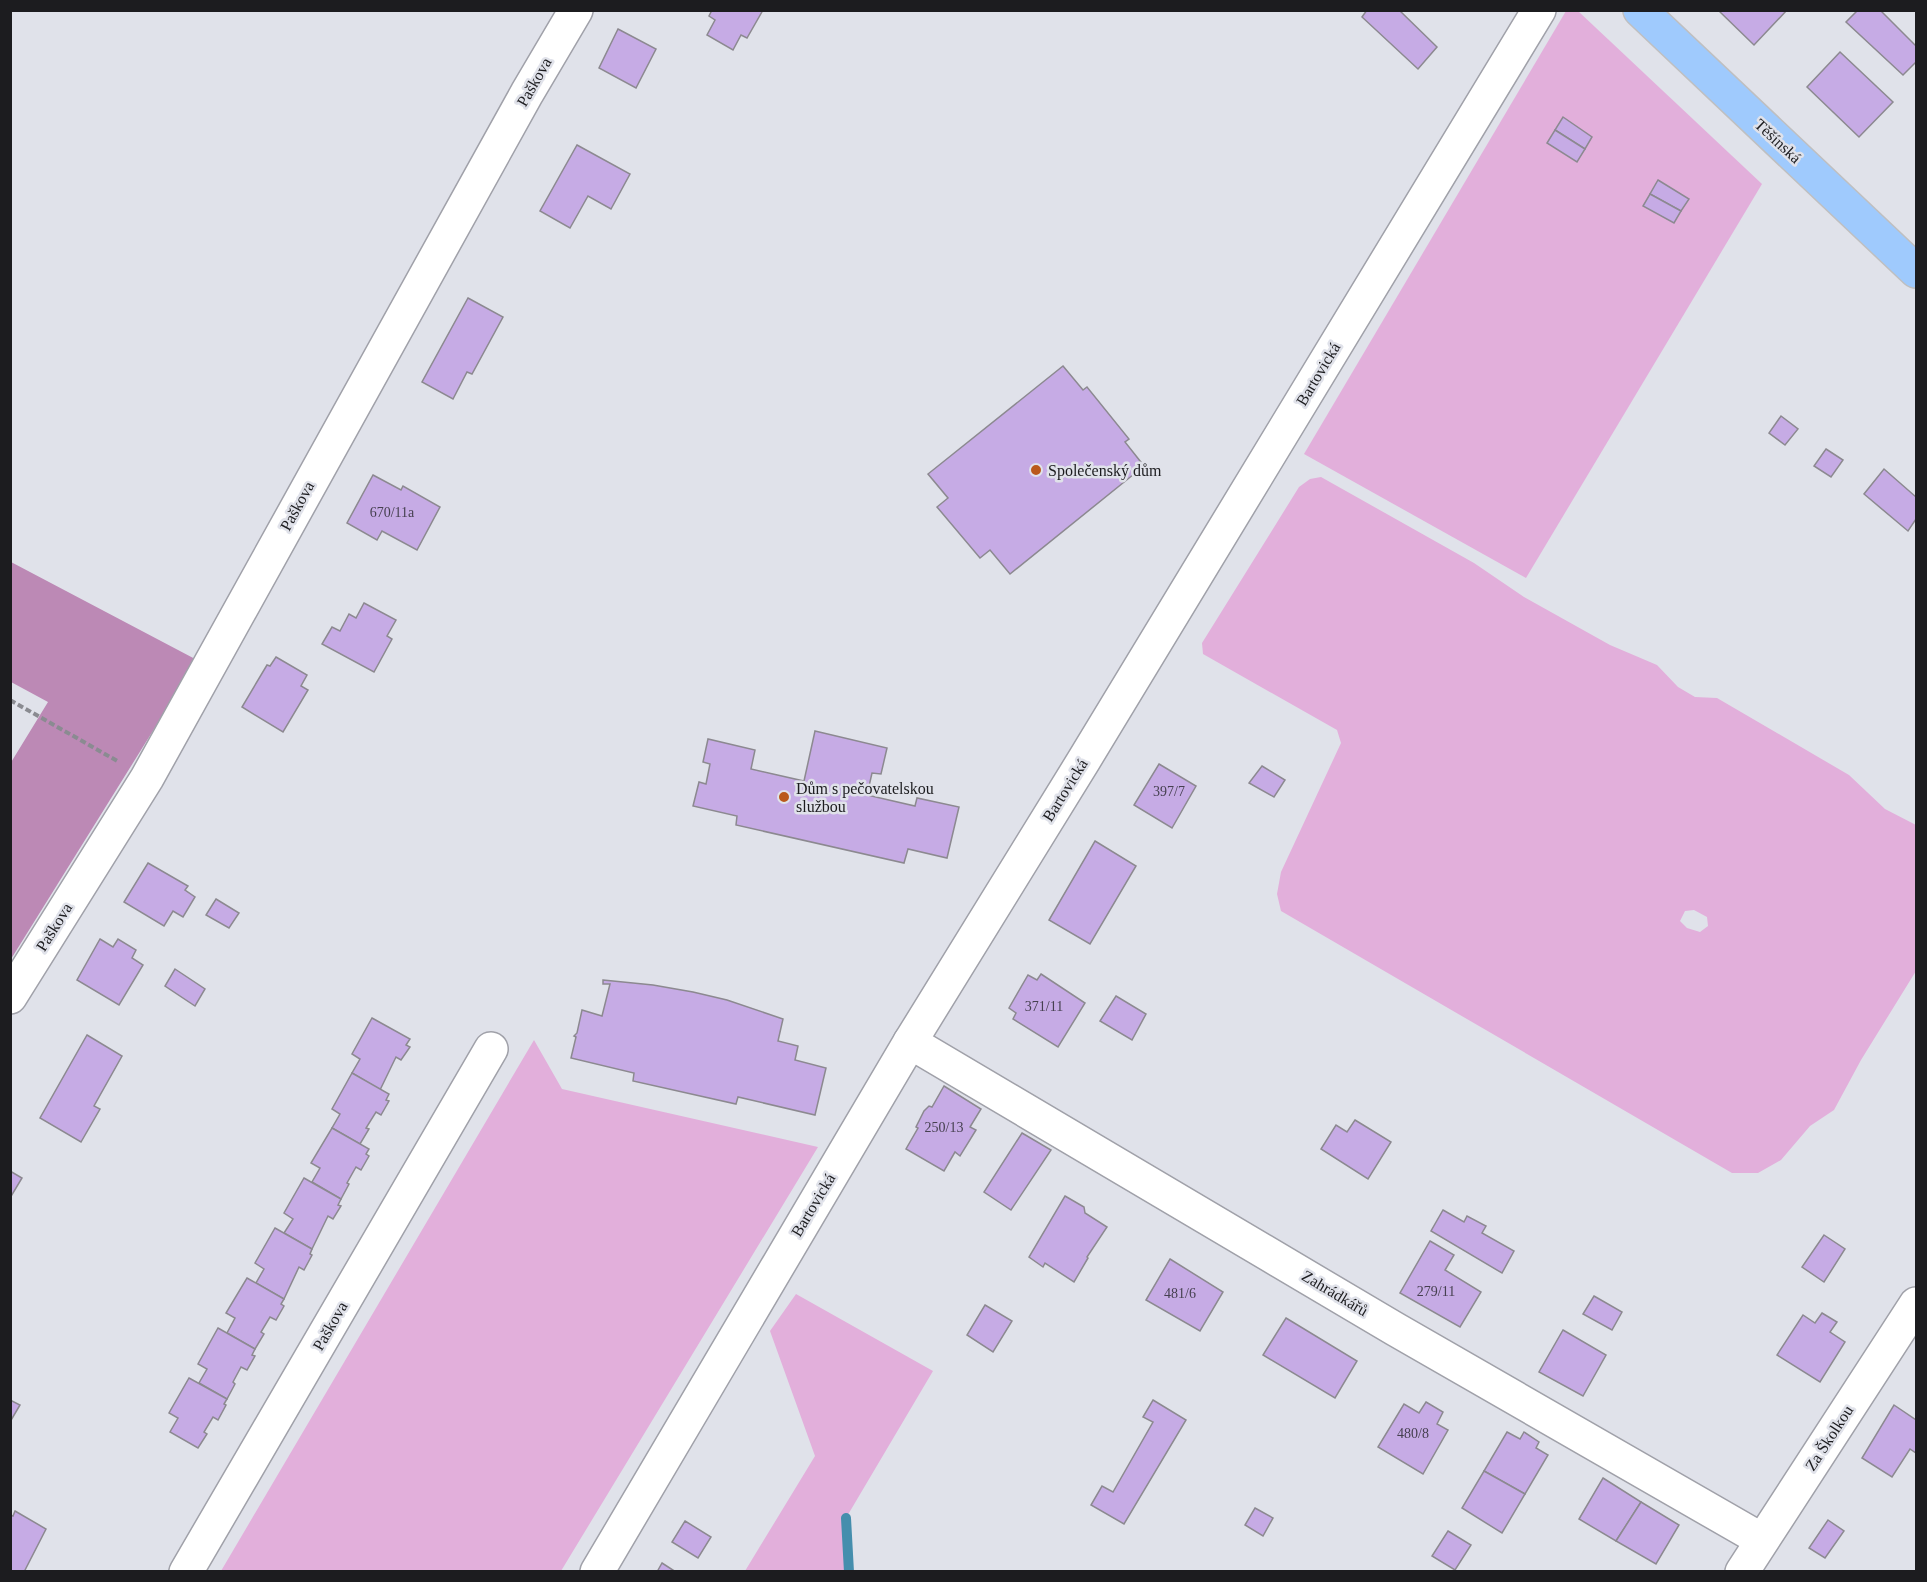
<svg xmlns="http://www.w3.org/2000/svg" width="1927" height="1582" font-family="'Times New Roman',serif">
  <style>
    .green { fill: #e2afdb; fill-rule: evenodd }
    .forest { fill: #bc89b5 }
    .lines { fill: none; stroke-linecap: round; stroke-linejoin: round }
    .stream { stroke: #458ead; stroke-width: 10 }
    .building { fill: #c6abe5; stroke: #8c8990; stroke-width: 1.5 }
    .minor-casing { stroke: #a0a1a9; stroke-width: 36 }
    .major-casing { stroke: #bfbfc0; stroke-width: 36 }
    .path { stroke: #8a8b91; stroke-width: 4; stroke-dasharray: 6 3; stroke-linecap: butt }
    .minor { stroke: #fff; stroke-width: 33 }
    .major { stroke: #9fcafd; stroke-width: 33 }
    .poi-dot { fill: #ba591a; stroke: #e0e2ea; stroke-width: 2 }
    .labels { text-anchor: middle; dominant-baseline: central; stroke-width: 5; stroke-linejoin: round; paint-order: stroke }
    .number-label { font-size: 14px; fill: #464050 }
    .street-label { font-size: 16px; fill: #1c1c1f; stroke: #e0e2ea }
    .poi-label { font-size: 16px; fill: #1c1c1f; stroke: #e0e2ea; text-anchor: start }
  </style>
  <rect width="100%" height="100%" fill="#e0e2ea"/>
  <!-- green -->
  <g class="green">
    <polygon points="1566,11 1578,11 1762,184 1526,578 1304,454"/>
    <path d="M1321 477 1474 563 1524 597 1610 645 1657 665 1678 687 1695 697 1717 698 1849 775 1885 809 1916 825V971L1861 1060 1834 1110 1810 1126 1781 1160 1758 1173H1732L1281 911 1277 894 1281 872 1341 743 1337 730 1203 654 1202 643 1299 487 1310 479ZM1694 910 1707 917 1708 926 1700 932 1687 928 1680 921 1685 911Z"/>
    <polygon points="534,1040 562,1089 818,1147 561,1571 221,1571"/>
    <polygon points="796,1294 933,1371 846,1518 848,1571 745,1571 815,1456 770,1331"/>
  </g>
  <!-- forest -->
  <polygon class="forest" points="11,562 197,660 11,959 10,764 48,702 11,682"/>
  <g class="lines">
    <!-- stream -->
    <polyline class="stream" points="846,1518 849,1572"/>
  </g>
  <!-- building -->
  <g class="building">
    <polygon points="712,10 763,10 747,38 741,35 733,50 707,35 715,20 709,16"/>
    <polygon points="1367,10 1399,10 1437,47 1418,69 1362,17"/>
    <polygon points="1718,10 1787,10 1754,45"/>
    <polygon points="1858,10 1880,10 1916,46 1916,62 1903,75 1846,22"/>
    <polygon points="618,29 656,49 636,88 599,68"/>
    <polygon points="1840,52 1893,102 1859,137 1807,87"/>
    <polygon points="1563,117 1592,137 1585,149 1555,130"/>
    <polygon points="1555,130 1585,149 1577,162 1547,143"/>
    <polygon points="577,145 630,174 611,209 588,196 570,228 540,211"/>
    <polygon points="1658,180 1689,199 1681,211 1650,194"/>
    <polygon points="1650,194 1681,211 1674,223 1643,206"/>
    <polygon points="468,298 503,317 472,374 467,372 453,399 422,382"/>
    <polygon points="1063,366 1083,390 1087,387 1129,439 1125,442 1144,466 1010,574 990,550 980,558 937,507 948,498 928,474"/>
    <polygon points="1781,416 1798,429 1785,445 1769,433"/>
    <polygon points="1826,449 1843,460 1831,477 1814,466"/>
    <polygon points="1884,469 1916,497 1916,519 1908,531 1864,494"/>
    <polygon points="373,475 401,490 403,486 440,507 417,550 382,531 377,540 347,523"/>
    <polygon points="364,603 396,620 387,636 392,639 374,672 322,644 332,627 340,631 349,614 356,618"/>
    <polygon points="276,657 307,675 301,686 308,690 283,732 242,707 267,665 270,666"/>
    <polygon points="815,731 887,748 881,774 872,773 867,795 915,806 917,798 959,807 947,858 908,849 904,863 736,825 737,816 693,806 699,782 706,784 710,764 703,762 708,739 755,750 751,769 804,781"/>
    <polygon points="1159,764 1196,786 1172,828 1134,805"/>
    <polygon points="1262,766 1285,780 1274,797 1249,783"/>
    <polygon points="1095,841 1136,866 1090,944 1049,920"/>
    <polygon points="148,863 188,886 185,890 195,897 183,917 173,911 164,926 124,902"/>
    <polygon points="216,899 239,913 229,928 206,915"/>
    <polygon points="100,939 113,947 118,939 136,950 132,958 143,965 119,1005 77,980"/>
    <polygon points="175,969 205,989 195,1006 165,986"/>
    <polygon points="1041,974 1085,1003 1058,1047 1013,1019 1016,1013 1009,1008 1028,975 1037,980"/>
    <polygon points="603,980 653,985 693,992 727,1000 783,1019 778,1041 798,1046 795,1060 826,1068 815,1115 738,1097 736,1104 633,1081 634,1073 571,1058 576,1037 574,1036 577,1033 582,1010 602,1016 610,984 603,984"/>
    <polygon points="1116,996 1146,1014 1132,1040 1100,1021"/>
    <polygon points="372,1018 410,1039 406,1045 410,1047 401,1060 396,1057 380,1090 352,1073 360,1059 352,1054"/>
    <polygon points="87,1035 122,1056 94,1106 100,1109 81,1142 40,1118"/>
    <polygon points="352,1073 389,1094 386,1100 389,1101 381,1115 376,1112 366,1128 369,1129 360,1144 332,1128 340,1114 332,1109"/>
    <polygon points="944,1086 981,1109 970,1127 976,1130 960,1156 955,1152 944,1171 906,1149 918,1128 916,1127 924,1111 929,1106 932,1107"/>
    <polygon points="1355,1120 1391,1142 1368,1179 1321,1149 1336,1125 1347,1132"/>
    <polygon points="332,1128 369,1149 366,1154 369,1156 361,1170 356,1167 347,1183 349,1184 341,1199 312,1182 320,1168 311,1163"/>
    <polygon points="1022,1133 1051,1150 1011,1210 984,1192"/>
    <polygon points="10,1171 22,1178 10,1198"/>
    <polygon points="304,1178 341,1199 338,1205 341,1206 333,1219 328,1216 312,1249 284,1233 293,1219 284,1213"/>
    <polygon points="1065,1196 1084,1207 1085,1213 1107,1227 1087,1257 1088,1258 1074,1282 1045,1263 1043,1267 1029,1257"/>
    <polygon points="1443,1210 1464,1222 1467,1216 1486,1226 1482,1233 1514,1251 1502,1273 1431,1231"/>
    <polygon points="275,1228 312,1249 310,1254 312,1255 304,1270 299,1267 284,1299 256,1283 264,1269 255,1263"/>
    <polygon points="1824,1235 1845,1249 1824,1282 1802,1267"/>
    <polygon points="1430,1241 1454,1255 1445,1270 1481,1292 1460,1327 1400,1293"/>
    <polygon points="1170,1259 1223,1292 1200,1331 1146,1300"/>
    <polygon points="247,1278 284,1299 281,1304 284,1306 276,1320 270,1317 261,1332 264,1334 255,1349 227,1333 235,1318 226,1313"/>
    <polygon points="1594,1296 1622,1312 1612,1330 1583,1314"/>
    <polygon points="985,1305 1012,1321 993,1352 967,1335"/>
    <polygon points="1822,1313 1837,1322 1830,1332 1845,1342 1820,1382 1777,1355 1803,1315 1815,1323"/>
    <polygon points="1286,1318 1357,1361 1335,1398 1263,1355"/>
    <polygon points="218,1328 255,1349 252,1355 255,1356 247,1370 241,1367 233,1382 235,1384 227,1399 199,1383 207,1369 198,1364"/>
    <polygon points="1563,1330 1606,1355 1583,1396 1539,1372"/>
    <polygon points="189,1378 227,1399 224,1404 226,1405 218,1420 213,1417 204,1432 207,1434 198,1448 170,1432 178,1418 169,1413"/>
    <polygon points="10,1400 20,1405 10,1422"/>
    <polygon points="1153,1400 1186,1420 1124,1524 1091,1505 1102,1486 1113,1492 1153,1422 1143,1417"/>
    <polygon points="1426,1402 1443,1412 1437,1424 1448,1430 1423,1474 1378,1447 1404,1404 1419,1413"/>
    <polygon points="1894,1405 1916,1420 1916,1453 1910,1449 1892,1477 1862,1458"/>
    <polygon points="1507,1432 1520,1439 1524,1432 1539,1442 1536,1448 1548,1455 1525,1494 1484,1471"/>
    <polygon points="1484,1471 1525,1494 1502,1533 1462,1508"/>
    <polygon points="1603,1478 1641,1502 1616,1541 1579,1519"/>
    <polygon points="1641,1502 1679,1525 1656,1564 1616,1541"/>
    <polygon points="1255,1508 1273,1518 1263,1536 1245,1525"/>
    <polygon points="15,1511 46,1529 24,1572 10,1572 10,1515 13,1516"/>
    <polygon points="1828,1520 1844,1531 1825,1558 1809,1548"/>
    <polygon points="685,1521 711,1537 698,1558 672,1542"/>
    <polygon points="1448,1531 1471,1545 1455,1570 1432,1556"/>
    <polygon points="662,1563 676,1572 657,1572"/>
  </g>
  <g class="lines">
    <defs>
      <g id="minor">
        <polyline points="10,997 147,778 527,93 576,10"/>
        <polyline points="910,1042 1395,1329 1762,1540"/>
        <polyline points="186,1572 491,1049"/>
        <polyline points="597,1572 910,1042 1084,760 1539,10"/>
        <polyline points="1742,1572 1916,1304"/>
      </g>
      <polyline id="major" points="1640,10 1916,271"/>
    </defs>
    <!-- minor casing -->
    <use href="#minor" class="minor-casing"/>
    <!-- major casing -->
    <use href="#major" class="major-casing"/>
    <!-- path -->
    <polyline class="path" points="10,700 119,762"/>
    <!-- minor -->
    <use href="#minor" class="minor"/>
    <!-- major -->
    <use href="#major" class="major"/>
  </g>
  <!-- markers -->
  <g class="poi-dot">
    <circle cx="1036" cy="470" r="6"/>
    <circle cx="784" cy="797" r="6"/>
  </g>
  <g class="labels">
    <!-- number labels -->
    <g class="number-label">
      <text x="392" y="512">670/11a</text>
      <text x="1169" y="791">397/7</text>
      <text x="1044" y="1006">371/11</text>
      <text x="944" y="1127">250/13</text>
      <text x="1436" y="1291">279/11</text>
      <text x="1180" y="1293">481/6</text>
      <text x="1413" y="1433">480/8</text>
    </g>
    <!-- street labels -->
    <g class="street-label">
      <text transform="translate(534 82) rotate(-60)">Paškova</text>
      <text transform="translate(1778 141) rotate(43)">Těšínská</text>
      <text transform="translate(1318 374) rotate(-59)">Bartovická</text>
      <text transform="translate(297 506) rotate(-61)">Paškova</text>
      <text transform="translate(1065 790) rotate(-58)">Bartovická</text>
      <text transform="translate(54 927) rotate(-58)">Paškova</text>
      <text transform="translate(813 1205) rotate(-59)">Bartovická</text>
      <text transform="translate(1335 1293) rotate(31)">Zahrádkářů</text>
      <text transform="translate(330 1326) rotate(-60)">Paškova</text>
      <text transform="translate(1829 1438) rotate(-57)">Za Školkou</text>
    </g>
    <!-- poi labels -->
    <g class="poi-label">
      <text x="1048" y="470">Společenský dům</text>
      <text x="796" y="788">Dům s pečovatelskou<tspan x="796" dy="18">službou</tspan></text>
    </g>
  </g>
  <!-- border -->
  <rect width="1927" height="1582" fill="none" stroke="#1c1c1f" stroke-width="24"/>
</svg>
